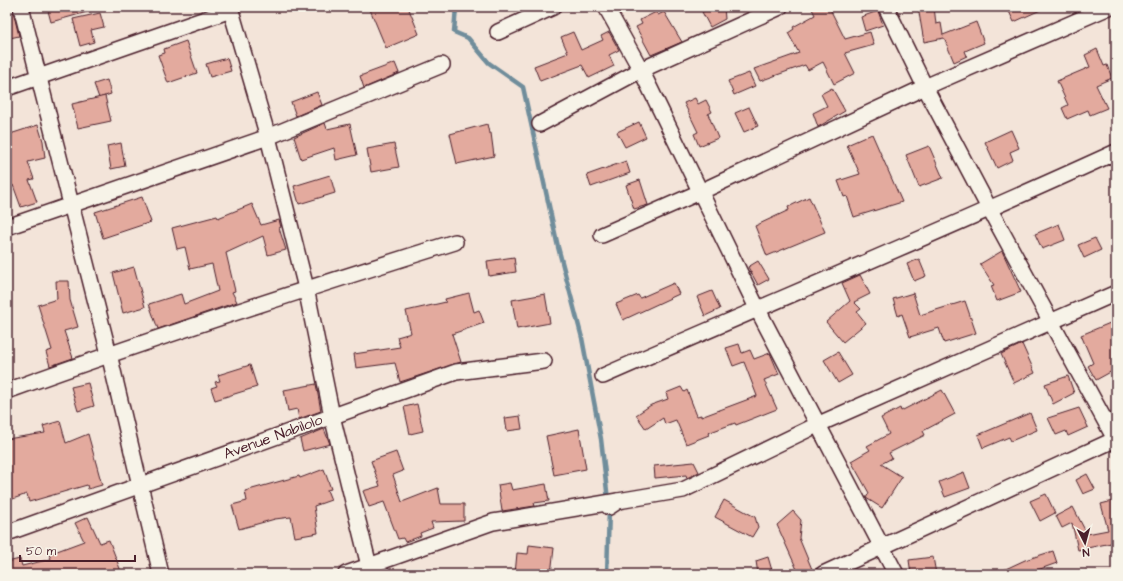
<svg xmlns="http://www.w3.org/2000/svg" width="1123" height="581" font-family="'Architects Daughter',sans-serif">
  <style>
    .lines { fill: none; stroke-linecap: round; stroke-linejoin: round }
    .stream { stroke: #6f8d9b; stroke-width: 4.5 }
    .building { fill: #e3aa9e; stroke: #4a1f2b }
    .minor-casing { stroke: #4a1f2b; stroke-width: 18 }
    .minor { stroke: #f7f3e8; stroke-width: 15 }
    .labels { text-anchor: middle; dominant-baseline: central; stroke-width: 3.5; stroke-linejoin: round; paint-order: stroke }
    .street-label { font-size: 15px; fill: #4a1f2b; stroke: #f7f3e8 }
  </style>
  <rect width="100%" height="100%" fill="#f3e4d9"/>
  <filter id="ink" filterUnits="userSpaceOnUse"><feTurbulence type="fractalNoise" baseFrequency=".025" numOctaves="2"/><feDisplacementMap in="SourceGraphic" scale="8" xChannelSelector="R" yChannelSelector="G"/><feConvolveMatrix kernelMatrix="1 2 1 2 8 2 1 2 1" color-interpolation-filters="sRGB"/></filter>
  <g filter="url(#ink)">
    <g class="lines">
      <!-- stream -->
      <g class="stream">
        <polyline points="456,7 454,32 468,38 489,63 523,87 558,247 582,338 601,439 608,500"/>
        <polyline points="607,574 609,510"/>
      </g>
    </g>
    <!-- building -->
    <g class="building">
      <polygon points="7,7 12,7 19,36 10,38 7,26"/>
      <polygon points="47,7 90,7 91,11 51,22"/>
      <polygon points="369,7 408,7 419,34 386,48"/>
      <polygon points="712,7 724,7 725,19 710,27 702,12"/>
      <polygon points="811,7 829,7 845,39 870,32 874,45 845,53 855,73 834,84 823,62 808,70 805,65 760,81 754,69 799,53 788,33 794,29 793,27 815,15"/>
      <polygon points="918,7 934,7 936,24 941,23 943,35 976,22 984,43 965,51 967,56 954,62 944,38 924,42"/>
      <polygon points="1007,7 1047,7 1014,22"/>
      <polygon points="878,11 883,25 865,31 861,17"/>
      <polygon points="656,12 658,15 664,12 682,42 651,55 636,27 642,24 640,20"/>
      <polygon points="100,13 104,27 91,30 94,42 80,46 73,19"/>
      <polygon points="573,32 581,50 603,40 601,36 609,32 619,50 609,55 614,66 589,78 582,65 540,81 534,66 568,53 561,37"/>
      <polygon points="186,41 197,73 168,83 158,55 165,53 164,49"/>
      <polygon points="1097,49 1104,66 1107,65 1112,78 1096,85 1107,108 1090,115 1088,110 1067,119 1062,108 1068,105 1057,81 1090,67 1085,55"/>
      <polygon points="227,58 231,71 210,77 206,64"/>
      <polygon points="395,63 399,73 364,88 360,76"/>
      <polygon points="749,73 755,86 734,95 728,81"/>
      <polygon points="107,80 111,94 99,98 94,84"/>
      <polygon points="832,88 845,111 818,127 813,113 827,106 821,94"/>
      <polygon points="317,92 322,105 296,116 291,102"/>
      <polygon points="105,96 111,121 78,128 72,104"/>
      <polygon points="695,98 698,104 706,100 712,112 708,114 718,138 699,146 694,134 698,132 684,103"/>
      <polygon points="749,107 758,126 744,132 735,113"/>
      <polygon points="639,122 646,137 625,147 617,132"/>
      <polygon points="325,123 327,129 350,124 357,155 336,160 334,148 301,159 294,137"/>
      <polygon points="487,124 489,133 491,133 494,156 457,164 450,134"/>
      <polygon points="38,125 43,141 45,158 28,162 34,179 29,180 37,202 21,207 13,185 7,187 7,135"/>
      <polygon points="1011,130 1019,148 1010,152 1013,160 997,168 985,142"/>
      <polygon points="872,134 902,202 854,217 847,196 844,197 838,181 860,174 847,145"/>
      <polygon points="121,143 125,166 111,169 107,146"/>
      <polygon points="394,144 399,167 371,172 367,149"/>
      <polygon points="929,146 943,178 919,187 906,155"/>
      <polygon points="626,161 630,173 591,187 587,175"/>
      <polygon points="330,175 335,193 299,204 294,186"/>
      <polygon points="640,180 648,205 634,209 626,185"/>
      <polygon points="142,197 151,222 103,238 95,212"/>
      <polygon points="809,197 825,232 767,256 755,226 789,210 788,207"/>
      <polygon points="252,204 261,225 279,220 281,227 279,228 286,250 268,255 263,236 226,253 235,291 232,292 237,302 158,329 149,304 181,294 184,304 218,291 212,264 190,269 185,247 177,249 172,228 217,216 218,218"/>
      <polygon points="1059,224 1065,240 1042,249 1035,234"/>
      <polygon points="1095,238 1101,250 1084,258 1078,245"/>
      <polygon points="1002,251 1021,292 997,301 991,286 994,285 980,264"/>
      <polygon points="514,257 516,272 489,276 487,261"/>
      <polygon points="919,259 926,276 914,281 907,264"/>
      <polygon points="758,261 769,279 758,285 748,267"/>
      <polygon points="134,267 145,307 123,313 113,273"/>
      <polygon points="860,275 870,294 854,302 861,309 857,312 866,323 843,342 826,322 850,301 842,283"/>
      <polygon points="56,281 69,281 70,300 78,327 64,331 73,358 50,366 46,352 52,350 38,305 57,299"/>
      <polygon points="674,283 679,294 623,320 616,304 638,295 640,298"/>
      <polygon points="712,291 720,309 705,316 697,297"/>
      <polygon points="469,293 474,312 479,310 484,323 452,334 461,362 400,382 395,363 356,368 354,354 400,347 397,337 411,333 406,311 446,302 445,299"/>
      <polygon points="913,293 920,315 965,301 976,333 944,343 939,328 910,337 902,314 898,316 893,299"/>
      <polygon points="545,294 550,323 517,329 512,300"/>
      <polygon points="1110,323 1116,338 1116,369 1096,380 1088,366 1093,363 1081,335"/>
      <polygon points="739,344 742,353 750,350 754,359 770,353 779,374 764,380 777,409 736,425 735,423 708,433 709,435 686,444 676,420 665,424 663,418 646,429 636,415 651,405 668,399 666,393 681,387 684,392 687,390 697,416 701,415 701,417 757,396 744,362 733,366 726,348"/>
      <polygon points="1022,344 1035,373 1014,383 1001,354"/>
      <polygon points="838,352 852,375 838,383 824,360"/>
      <polygon points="250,365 257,387 215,400 211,388 217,386 215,382 220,381 218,375"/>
      <polygon points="1068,376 1074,393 1053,404 1045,384"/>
      <polygon points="88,383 94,406 78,411 71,387"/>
      <polygon points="316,384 321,411 299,419 297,409 288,411 284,390"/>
      <polygon points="942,390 955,414 923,431 925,435 889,453 892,458 881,464 902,477 882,508 866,498 869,493 851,461 870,450 867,446 889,434 881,418 900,408 901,411"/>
      <polygon points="417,404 423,431 410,434 404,407"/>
      <polygon points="1079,408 1088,427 1068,436 1066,431 1056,435 1048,418"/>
      <polygon points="1030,413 1037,430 1011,441 1009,437 983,448 978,435"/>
      <polygon points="520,416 522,429 507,431 505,418"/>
      <polygon points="60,421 66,443 88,434 102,485 88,489 87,485 29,502 27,494 7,501 7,439 45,433 43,426"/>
      <polygon points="324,429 330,444 303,451 300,439"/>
      <polygon points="579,429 586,469 554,475 546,436"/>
      <polygon points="396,452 403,471 393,475 402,502 438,488 441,504 464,504 464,521 431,522 433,528 420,533 421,536 405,542 403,538 398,539 384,502 369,507 363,491 380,486 371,461"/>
      <polygon points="694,462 699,472 687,478 686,475 655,478 654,466"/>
      <polygon points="324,469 331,489 327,490 331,500 314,506 318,533 295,537 291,517 275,519 239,529 232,505 247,501 245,491 299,476 300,478"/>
      <polygon points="964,472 970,488 945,497 939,482"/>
      <polygon points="1087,474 1095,489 1083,494 1076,480"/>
      <polygon points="510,483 512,490 546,484 549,501 534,503 535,506 502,511 498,485"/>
      <polygon points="1046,494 1055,513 1040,521 1030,501"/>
      <polygon points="724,500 755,517 758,527 752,537 715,517"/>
      <polygon points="1116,500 1116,545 1112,546 1111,543 1078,550 1072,523 1062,528 1056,516 1073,507 1087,534 1108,530 1101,504"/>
      <polygon points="793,511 801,520 799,538 814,574 799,574 777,525"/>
      <polygon points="88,517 100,543 109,540 122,574 7,574 7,562 20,559 22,566 51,559 49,554 84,541 75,523"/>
      <polygon points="529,545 554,548 551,574 515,574 517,553 528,554"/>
      <polygon points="1053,551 1057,563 1026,574 995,574 1025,560"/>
      <polygon points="768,557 773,574 758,574 756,561"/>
      <polygon points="933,557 936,574 911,574 909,560"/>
    </g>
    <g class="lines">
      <defs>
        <g id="minor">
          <polyline points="21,7 109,354 161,574"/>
          <polyline points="230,7 268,137 306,288 332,416 371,574"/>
          <polyline points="606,7 641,70 757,308 896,574"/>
          <polyline points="886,7 925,87 990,210 1116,441"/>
          <polyline points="498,32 553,7"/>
          <polyline points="7,88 231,10"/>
          <polyline points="540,124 641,70 780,7"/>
          <polyline points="7,227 268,137 442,65"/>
          <polyline points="602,235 700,192 925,87 1109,7"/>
          <path d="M603 376C774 301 946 230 1116 152"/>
          <path d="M7 391C155 337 305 289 455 242"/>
          <polyline points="609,507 618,501 683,490 819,424 1116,293"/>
          <polyline points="7,533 456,372 544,361"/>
          <polyline points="346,574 493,522 618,501"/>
          <polyline points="823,574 1116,439"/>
        </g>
      </defs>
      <!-- minor casing -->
      <use href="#minor" class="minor-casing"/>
      <!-- minor -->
      <use href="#minor" class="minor"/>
    </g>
  </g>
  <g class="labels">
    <!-- street labels -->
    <g class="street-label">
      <text transform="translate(273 437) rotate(-20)">Avenue Nabilolo</text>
    </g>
  </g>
  <!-- margin -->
  <rect width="1123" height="581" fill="none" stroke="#f7f3e8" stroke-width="24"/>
  <rect x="12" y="12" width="1099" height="557" fill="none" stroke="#4a1f2b" stroke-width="1.5" filter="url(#ink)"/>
  <!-- north arrow -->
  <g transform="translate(1085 543) rotate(174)" stroke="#f7f3e8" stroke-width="3" paint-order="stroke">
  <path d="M0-3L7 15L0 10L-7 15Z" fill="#4a1f2b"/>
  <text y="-6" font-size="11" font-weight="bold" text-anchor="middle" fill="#4a1f2b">N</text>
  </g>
  <!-- scale -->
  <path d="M20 555v6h115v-6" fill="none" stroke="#4a1f2b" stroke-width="2"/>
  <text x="26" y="555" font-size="12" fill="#4a1f2b" stroke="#f7f3e8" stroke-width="3" paint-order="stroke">50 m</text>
</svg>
